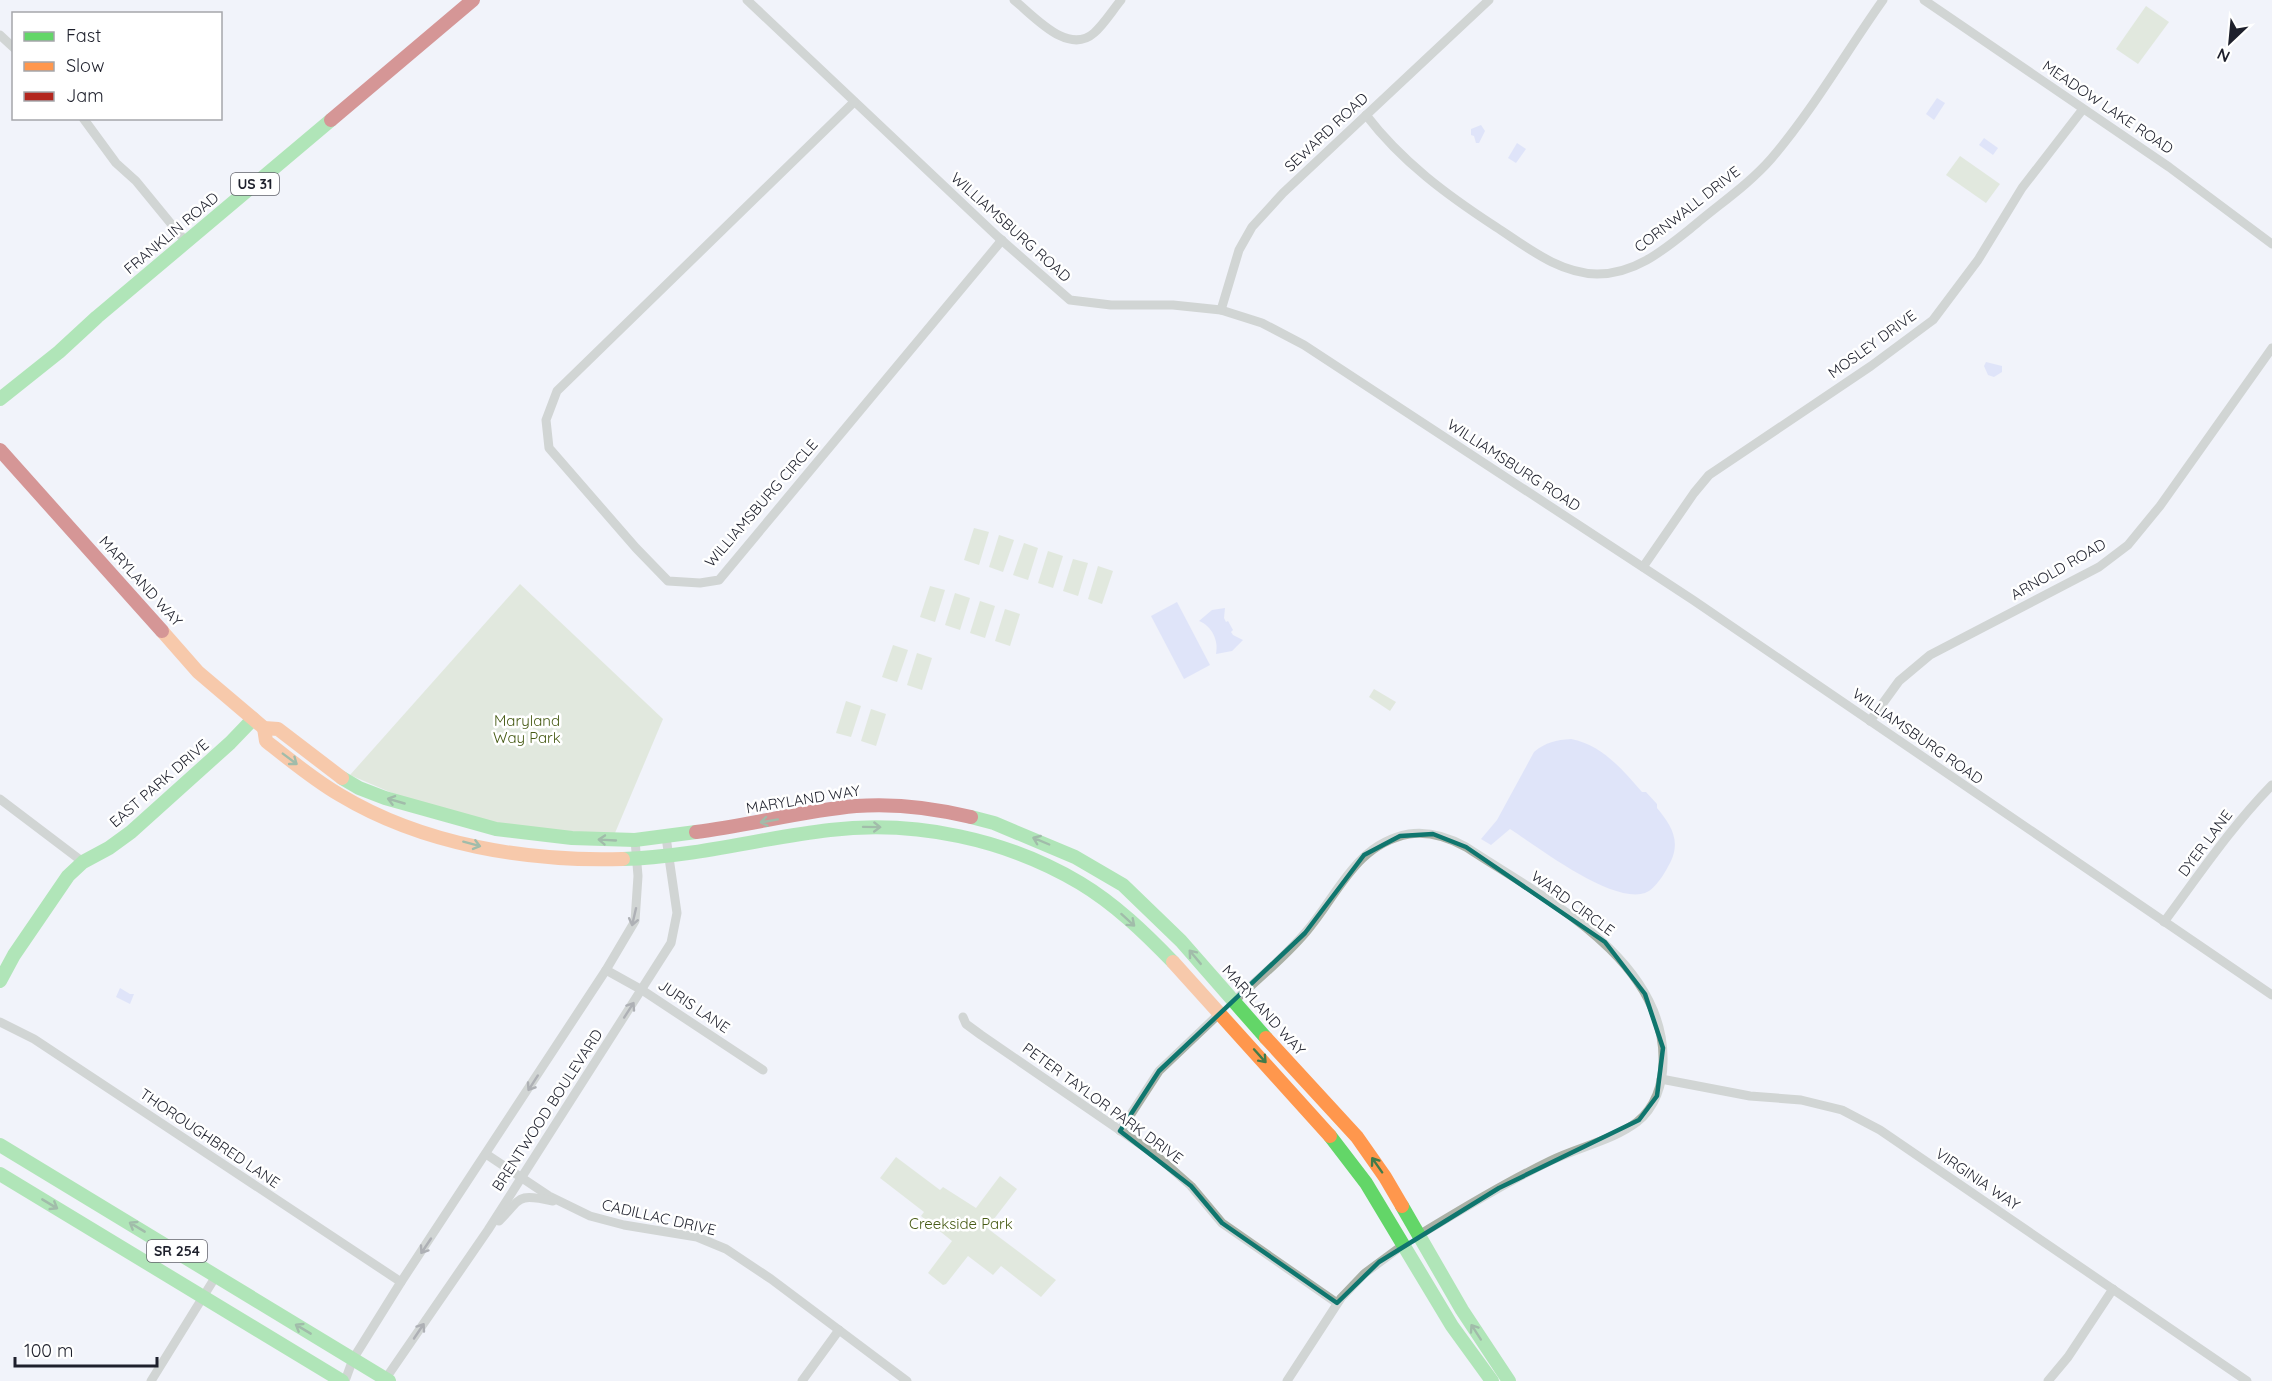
<svg xmlns="http://www.w3.org/2000/svg" width="2272" height="1381" font-family="Quicksand,sans-serif">
  <style>
    .green { fill: #cfdcbd }
    .water { fill: #cbd3f9 }
    .lines { fill: none; stroke-linecap: round; stroke-linejoin: round }
    .street { stroke: #abb1a6; stroke-width: 9 }
    .fast { stroke: #63d668; stroke-width: 14 }
    .slow { stroke: #ff974d; stroke-width: 14 }
    .jam { stroke: #b3261e; stroke-width: 14 }
    .oneway { stroke: #407b4a }
    .oneway2 { stroke: #5d6163 }
    .marked { fill: none; stroke: #0f766e; stroke-width: 4.5; stroke-linejoin: round }
    .labels { text-anchor: middle; dominant-baseline: central; stroke-width: 5; stroke-linejoin: round; paint-order: stroke }
    .shield { fill: #fff; stroke: #62636b; stroke-width: 1.5 }
    .shield-label { font-size: 14px; font-weight: bold; fill: #1e202c }
    .street-label { font-size: 15px; fill: #1e202c; stroke: #fff }
    .park-label { font-size: 15px; fill: #475b15; stroke: #fff }
  </style>
  <rect width="100%" height="100%" fill="#f1f3fa"/>
  <!-- green -->
  <g class="green">
    <polygon points="2146,6 2169,22 2138,64 2116,49"/>
    <polygon points="1960,156 2000,184 1986,203 1946,175"/>
    <polygon points="974,528 989,532 979,565 964,560"/>
    <polygon points="999,535 1014,540 1003,572 989,567"/>
    <polygon points="1024,543 1038,548 1028,580 1013,575"/>
    <polygon points="1048,551 1063,556 1053,588 1038,583"/>
    <polygon points="1073,559 1088,563 1078,596 1063,591"/>
    <polygon points="1098,566 1113,571 1102,604 1088,599"/>
    <polygon points="520,584 663,719 615,833 530,833 439,813 350,775"/>
    <polygon points="930,586 945,590 935,622 920,617"/>
    <polygon points="955,593 970,598 960,630 945,625"/>
    <polygon points="980,601 995,606 985,638 970,633"/>
    <polygon points="1005,609 1020,614 1010,646 995,641"/>
    <polygon points="893,645 908,650 897,682 882,677"/>
    <polygon points="917,653 932,658 922,690 907,685"/>
    <polygon points="1374,689 1396,702 1390,711 1369,697"/>
    <polygon points="846,701 861,706 851,737 836,733"/>
    <polygon points="871,709 886,714 876,746 861,741"/>
    <polygon points="896,1157 940,1190 943,1187 976,1208 1000,1176 1017,1189 987,1228 1056,1280 1041,1297 1001,1266 993,1275 968,1256 946,1284 943,1285 928,1273 952,1241 921,1216 924,1212 880,1178"/>
  </g>
  <!-- water -->
  <g class="water">
    <polygon points="1937,98 1945,103 1934,120 1926,114"/>
    <polygon points="1481,125 1485,131 1479,143 1476,143 1474,136 1471,135 1471,129"/>
    <polygon points="1984,138 1998,148 1993,155 1979,145"/>
    <polygon points="1517,143 1526,149 1516,163 1508,158"/>
    <polygon points="1986,362 2002,366 2002,372 1994,377 1988,375 1984,366"/>
    <polygon points="1177,602 1210,665 1184,679 1151,616"/>
    <path d="M1225 608 1224 618 1226 622 1228 621 1233 630 1231 632 1233 635 1243 640 1232 651 1216 654C1219 641 1212 626 1199 621L1212 610Z"/>
    <path d="M1571 739C1602 745 1622 769 1642 792H1646L1657 804V808C1670 824 1681 839 1671 861 1666 871 1656 889 1645 893 1612 904 1538 847 1510 829L1491 845 1481 839 1497 820 1534 752C1546 742 1556 740 1571 739Z"/>
    <polygon points="120,988 130,994 134,994 130,1004 116,997"/>
  </g>
  <g class="lines">
    <!-- street -->
    <g class="street">
      <polyline points="747,0 998,237 1070,300 1111,305 1173,305 1221,310 1262,323 1304,345 1693,600 2272,995"/>
      <path d="M1014 0C1034 16 1068 56 1094 33 1104 24 1112 11 1121 0"/>
      <polyline points="1924,0 2169,167 2272,244"/>
      <polyline points="0,35 14,48"/>
      <polyline points="854,102 557,391 546,420 549,448 636,548 668,581 700,583 719,580 1002,240"/>
      <path d="M1366 115C1402 162 1447 195 1496 227 1527 247 1558 273 1597 274 1637 274 1666 248 1696 224 1721 203 1749 184 1771 159 1813 110 1846 52 1883 0"/>
      <polyline points="83,118 116,163 136,181 186,242"/>
      <polyline points="1221,310 1239,250 1252,227 1283,193 1489,0"/>
      <polyline points="1643,567 1694,493 1709,475 1871,366 1933,320 1978,260 2022,188 2083,109"/>
      <polyline points="1870,721 1899,681 1930,655 2099,567 2128,545 2160,506 2272,348"/>
      <polyline points="0,799 83,862"/>
      <path d="M2164 922C2199 875 2231 827 2272 785"/>
      <polyline points="606,970 642,990 763,1070"/>
      <path d="M1233 1002C1258 979 1284 958 1306 932 1338 895 1355 844 1409 834 1429 831 1448 837 1466 847 1540 896 1666 958 1663 1062 1663 1084 1655 1108 1637 1122 1612 1141 1578 1147 1550 1161 1505 1183 1462 1209 1419 1235"/>
      <polyline points="963,1017 966,1024 981,1035 1156,1155 1191,1186 1222,1223 1337,1303"/>
      <polyline points="0,1022 34,1039 401,1282"/>
      <polyline points="1661,1079 1750,1096 1801,1100 1842,1110 1880,1130 2247,1381"/>
      <polyline points="1120,1131 1159,1071 1221,1012"/>
      <polyline points="486,1154 549,1196 590,1216 624,1225 697,1237 726,1249 771,1279 907,1381"/>
      <path d="M499 1221C522 1198 516 1193 553 1201"/>
      <polyline points="151,1381 216,1276"/>
      <polyline points="345,1381 353,1359 401,1282 606,970 635,921 638,876 635,840"/>
      <polyline points="384,1381 488,1230 671,943 677,913 666,837"/>
      <polyline points="802,1381 839,1330"/>
      <polyline points="1287,1381 1341,1298 1365,1273 1403,1245"/>
      <polyline points="2048,1381 2068,1357 2113,1289"/>
    </g>
    <!-- fast -->
    <g class="fast">
      <polyline points="0,399 59,352 97,317 331,120"/>
      <polyline points="342,778 359,788 385,798 496,829 572,838 635,840 696,832"/>
      <polyline points="971,817 994,823 1075,857 1123,885 1181,941 1266,1038"/>
      <path d="M623 859C693 857 761 838 830 830 916 820 1006 839 1080 883 1115 904 1145 933 1173 962"/>
      <polyline points="0,981 14,955 68,876 83,862 109,848 131,832 230,743 253,719"/>
      <polyline points="1330,1136 1366,1183 1452,1326 1492,1381"/>
      <polyline points="0,1145 389,1381"/>
      <polyline points="0,1174 342,1381"/>
      <polyline points="1402,1206 1462,1310 1509,1381"/>
    </g>
    <!-- slow -->
    <g class="slow">
      <polyline points="162,631 198,672 264,728 278,729 342,778"/>
      <path d="M264 728 266 741C290 760 314 780 340 795 423 845 528 862 623 859"/>
      <polyline points="1173,962 1330,1136"/>
      <polyline points="1266,1038 1357,1137 1385,1177 1402,1206"/>
    </g>
    <!-- jam -->
    <g class="jam">
      <polyline points="331,120 473,0"/>
      <polyline points="0,450 162,631"/>
      <path d="M696 832C750 825 802 811 856 806 895 803 934 808 971 817"/>
    </g>
  </g>
  <!-- one-way arrows -->
  <defs><path id="oneway-shaft" d="M-6 0H5M1.5-3L5.5 0L1.5 3" fill="none" stroke-width="1.6" stroke-linecap="round" stroke-linejoin="round" transform="scale(1.5)"/></defs>
  <g class="oneway">
    <use href="#oneway-shaft" transform="translate(290 759) rotate(37)"/>
    <use href="#oneway-shaft" transform="translate(396 801) rotate(-164)"/>
    <use href="#oneway-shaft" transform="translate(769 821) rotate(170)"/>
    <use href="#oneway-shaft" transform="translate(872 827) rotate(1)"/>
    <use href="#oneway-shaft" transform="translate(607 840) rotate(-177)"/>
    <use href="#oneway-shaft" transform="translate(1041 841) rotate(-157)"/>
    <use href="#oneway-shaft" transform="translate(472 844) rotate(15)"/>
    <use href="#oneway-shaft" transform="translate(1128 920) rotate(42)"/>
    <use href="#oneway-shaft" transform="translate(1195 957) rotate(-130)"/>
    <use href="#oneway-shaft" transform="translate(1260 1056) rotate(48)"/>
    <use href="#oneway-shaft" transform="translate(1377 1165) rotate(-125)"/>
    <use href="#oneway-shaft" transform="translate(50 1204) rotate(31)"/>
    <use href="#oneway-shaft" transform="translate(137 1227) rotate(-149)"/>
    <use href="#oneway-shaft" transform="translate(303 1329) rotate(-149)"/>
    <use href="#oneway-shaft" transform="translate(1476 1332) rotate(-123)"/>
  </g>
  <g class="oneway2">
    <use href="#oneway-shaft" transform="translate(634 917) rotate(103)"/>
    <use href="#oneway-shaft" transform="translate(629 1010) rotate(-57)"/>
    <use href="#oneway-shaft" transform="translate(533 1083) rotate(123)"/>
    <use href="#oneway-shaft" transform="translate(426 1246) rotate(124)"/>
    <use href="#oneway-shaft" transform="translate(419 1331) rotate(-56)"/>
  </g>
  <!-- marked area -->
  <path d="M0 0H2272V1381H0ZM1433 834 1466 847 1605 942 1645 994 1663 1048 1657 1096 1639 1120 1499 1188 1379 1262 1337 1303 1222 1223 1191 1186 1120 1131 1159 1071 1305 933 1364 855 1400 836Z" fill="#f1f3fa" fill-opacity=".55" fill-rule="evenodd"/>
  <path class="marked" d="M1433 834 1466 847 1605 942 1645 994 1663 1048 1657 1096 1639 1120 1499 1188 1379 1262 1337 1303 1222 1223 1191 1186 1120 1131 1159 1071 1305 933 1364 855 1400 836Z"/>
  <g class="labels">
    <!-- shield labels -->
    <g class="shield">
      <rect x="231" y="173" width="48" height="22" rx="4.5"/>
      <rect x="147" y="1240" width="60" height="22" rx="4.5"/>
    </g>
    <g class="shield-label">
      <text x="255" y="184">US 31</text>
      <text x="177" y="1251">SR 254</text>
    </g>
    <!-- street labels -->
    <g class="street-label">
      <text transform="translate(2108 107) rotate(34)">MEADOW LAKE ROAD</text>
      <text transform="translate(1326 132) rotate(-43)">SEWARD ROAD</text>
      <text transform="translate(1687 209) rotate(-38)">CORNWALL DRIVE</text>
      <text transform="translate(1011 227) rotate(42)">WILLIAMSBURG ROAD</text>
      <text transform="translate(171 233) rotate(-40)">FRANKLIN ROAD</text>
      <text transform="translate(1872 344) rotate(-36)">MOSLEY DRIVE</text>
      <text transform="translate(1514 465) rotate(33)">WILLIAMSBURG ROAD</text>
      <text transform="translate(761 503) rotate(-49)">WILLIAMSBURG CIRCLE</text>
      <text transform="translate(2058 569) rotate(-30)">ARNOLD ROAD</text>
      <text transform="translate(141 581) rotate(48)">MARYLAND WAY</text>
      <text transform="translate(1918 736) rotate(35)">WILLIAMSBURG ROAD</text>
      <text transform="translate(159 783) rotate(-41)">EAST PARK DRIVE</text>
      <text transform="translate(803 799) rotate(-9)">MARYLAND WAY</text>
      <text transform="translate(2205 843) rotate(-53)">DYER LANE</text>
      <text transform="translate(1573 903) rotate(36)">WARD CIRCLE</text>
      <text transform="translate(694 1006) rotate(34)">JURIS LANE</text>
      <text transform="translate(1264 1010) rotate(48)">MARYLAND WAY</text>
      <text transform="translate(1103 1103) rotate(36)">PETER TAYLOR PARK DRIVE</text>
      <text transform="translate(547 1110) rotate(-57)">BRENTWOOD BOULEVARD</text>
      <text transform="translate(210 1138) rotate(34)">THOROUGHBRED LANE</text>
      <text transform="translate(1978 1179) rotate(34)">VIRGINIA WAY</text>
      <text transform="translate(659 1217) rotate(13)">CADILLAC DRIVE</text>
    </g>
    <!-- park labels -->
    <g class="park-label">
      <text x="527" y="720">Maryland<tspan x="527" dy="17">Way Park</tspan></text>
      <text x="961" y="1223">Creekside Park</text>
    </g>
  </g>
  <!-- legend -->
  <rect x="12" y="12" width="210" height="108" fill="#ffffff" stroke="#a5a6ab" stroke-width="1.5"/>
  <rect x="24" y="32" width="30" height="9" fill="#63d668" stroke="#a5a6ab" stroke-width="1.5"/>
  <text x="66" y="42" font-size="18" fill="#1e202c">Fast</text>
  <rect x="24" y="62" width="30" height="9" fill="#ff974d" stroke="#a5a6ab" stroke-width="1.5"/>
  <text x="66" y="72" font-size="18" fill="#1e202c">Slow</text>
  <rect x="24" y="92" width="30" height="9" fill="#b3261e" stroke="#a5a6ab" stroke-width="1.5"/>
  <text x="66" y="102" font-size="18" fill="#1e202c">Jam</text>
  <!-- north arrow -->
  <g transform="translate(2230 42) rotate(206)" stroke="#ffffff" stroke-width="4.5" paint-order="stroke">
  <path d="M0-4.5L10 22L0 15L-10 22Z" fill="#1e202c"/>
  <text y="-9" font-size="16" font-weight="bold" text-anchor="middle" fill="#1e202c">N</text>
  </g>
  <!-- scale -->
  <path d="M15 1357v9h142v-9" fill="none" stroke="#1e202c" stroke-width="3"/>
  <text x="24" y="1357" font-size="18" fill="#1e202c" stroke="#ffffff" stroke-width="4.5" paint-order="stroke">100 m</text>
</svg>
